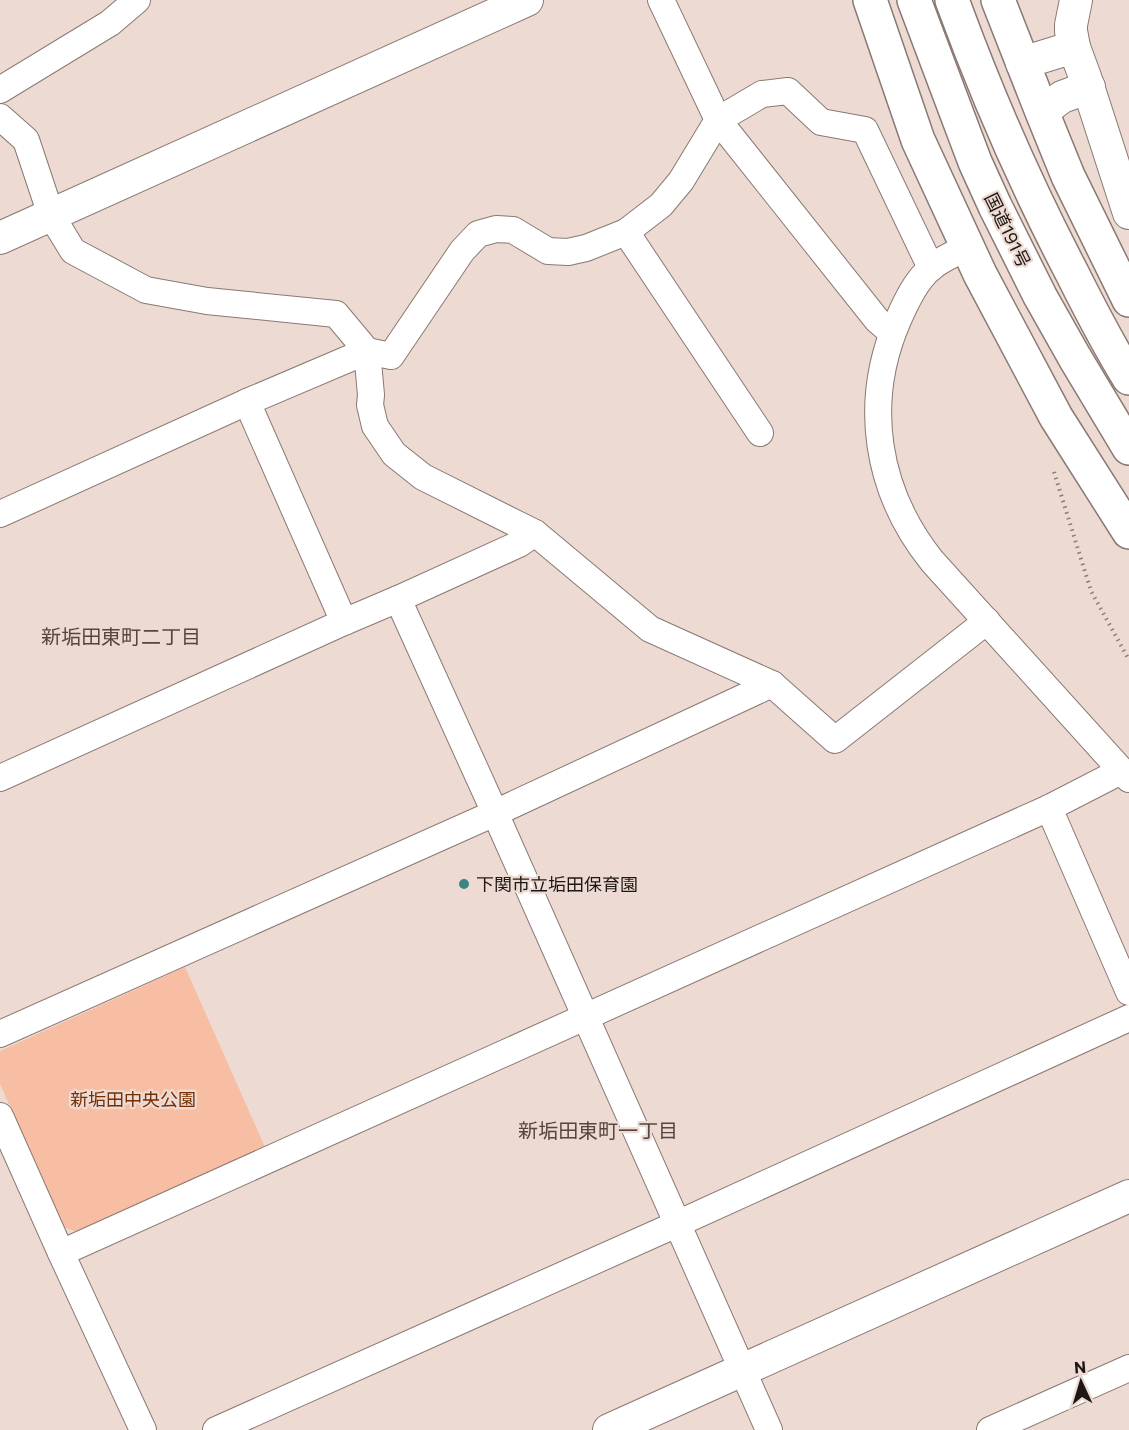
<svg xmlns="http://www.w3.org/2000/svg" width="1129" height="1430" font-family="Commissioner,'Noto Sans JP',sans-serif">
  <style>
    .green { fill: #f8bea4 }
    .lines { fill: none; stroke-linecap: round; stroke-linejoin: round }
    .minor-casing { stroke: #897972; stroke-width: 28 }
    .tertiary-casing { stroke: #897972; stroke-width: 34 }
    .trunk-casing { stroke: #897972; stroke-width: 36 }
    .path { stroke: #8a7e78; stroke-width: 4; stroke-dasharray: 1.5 4.5; stroke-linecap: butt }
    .minor { stroke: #fff; stroke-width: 26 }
    .tertiary { stroke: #fff; stroke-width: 32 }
    .trunk { stroke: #fff; stroke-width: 33 }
    .poi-dot { fill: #3c8584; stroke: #eddbd3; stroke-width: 2 }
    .labels { text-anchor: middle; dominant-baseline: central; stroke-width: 4.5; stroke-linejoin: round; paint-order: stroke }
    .street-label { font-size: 18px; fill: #1d1714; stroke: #eddbd3 }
    .poi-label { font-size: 18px; fill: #1d1714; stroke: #eddbd3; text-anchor: start }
    .park-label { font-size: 18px; fill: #762e03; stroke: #eddbd3 }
    .neighbourhood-label { font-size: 20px; fill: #554640; stroke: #eddbd3 }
  </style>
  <rect width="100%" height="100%" fill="#eddbd3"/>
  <!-- green -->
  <polygon class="green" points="185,967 265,1147 77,1232 63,1227 0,1084 0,1051"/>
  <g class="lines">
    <defs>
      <g id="minor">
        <polyline points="661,0 718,120 681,181 661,205 626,232 760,433"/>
        <polyline points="0,90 110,23 137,0"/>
        <polyline points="0,117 26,140 51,215 73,251 146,290 207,301 336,314 367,351 371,395 370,405 375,426 394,454 423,477 535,533 650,629 772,684 835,740 987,621"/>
        <path d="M968 247C956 253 943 258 932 267 916 280 906 302 898 320 862 403 876 491 932 561L1129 779"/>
        <polyline points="892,333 877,320 718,120 762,94 788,91 821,122 865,130 931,268"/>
        <polyline points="247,402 344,622"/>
        <polyline points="0,514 247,402 367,351 391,356 462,251 478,234 496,229 513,230 548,251 568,252 586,248 626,232"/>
        <polyline points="398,599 495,813 769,1430"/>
        <polyline points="0,778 344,622 398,599 519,544 535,533"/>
        <polyline points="1049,808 1129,992"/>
        <polyline points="0,1034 495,813 772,684"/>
        <polyline points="0,1116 61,1253 143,1430"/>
        <polyline points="61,1253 1049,808 1121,771"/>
        <polyline points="216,1430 677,1224 1129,1018"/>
        <polyline points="990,1430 1129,1368"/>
      </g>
      <g id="tertiary">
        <polyline points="1076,0 1071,25 1071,31 1074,47 1085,77 1129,213"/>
        <polyline points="1022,63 1074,47"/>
        <polyline points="1042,112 1062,97 1089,87"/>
        <polyline points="0,238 527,0"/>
        <polyline points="609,1430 1129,1196"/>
      </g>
      <g id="trunk">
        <polyline points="870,0 918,140 980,274 1056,417 1129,532"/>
        <polyline points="914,0 975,162 995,206 1040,296 1075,358 1129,448"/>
        <path d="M952 0C986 93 1026 185 1072 273 1090 309 1108 344 1129 378"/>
        <polyline points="998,0 1042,112 1068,176 1129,300"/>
      </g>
    </defs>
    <!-- minor casing -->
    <use href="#minor" class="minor-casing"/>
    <!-- tertiary casing -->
    <use href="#tertiary" class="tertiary-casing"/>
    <!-- trunk casing -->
    <use href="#trunk" class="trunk-casing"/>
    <!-- path -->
    <polyline class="path" points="1054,472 1091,591 1129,660"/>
    <!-- minor -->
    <use href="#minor" class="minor"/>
    <!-- tertiary -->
    <use href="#tertiary" class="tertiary"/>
    <!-- trunk -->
    <use href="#trunk" class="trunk"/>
  </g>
  <!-- markers -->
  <circle class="poi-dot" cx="464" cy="884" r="6"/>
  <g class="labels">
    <!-- street labels -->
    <g class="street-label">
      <text transform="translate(1008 230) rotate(64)">国道191号</text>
    </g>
    <!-- poi labels -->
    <g class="poi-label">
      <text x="476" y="884">下関市立垢田保育園</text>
    </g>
    <!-- park labels -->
    <g class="park-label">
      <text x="133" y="1099">新垢田中央公園</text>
    </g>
    <!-- neighbourhood labels -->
    <g class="neighbourhood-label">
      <text x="121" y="636">新垢田東町二丁目</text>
      <text x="598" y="1130">新垢田東町一丁目</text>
    </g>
  </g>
  <!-- north arrow -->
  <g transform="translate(1081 1382) rotate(356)" stroke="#eddbd3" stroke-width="4.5" paint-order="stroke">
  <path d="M0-4.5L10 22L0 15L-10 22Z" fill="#1d1714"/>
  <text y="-9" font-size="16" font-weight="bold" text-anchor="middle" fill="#1d1714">N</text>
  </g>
</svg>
